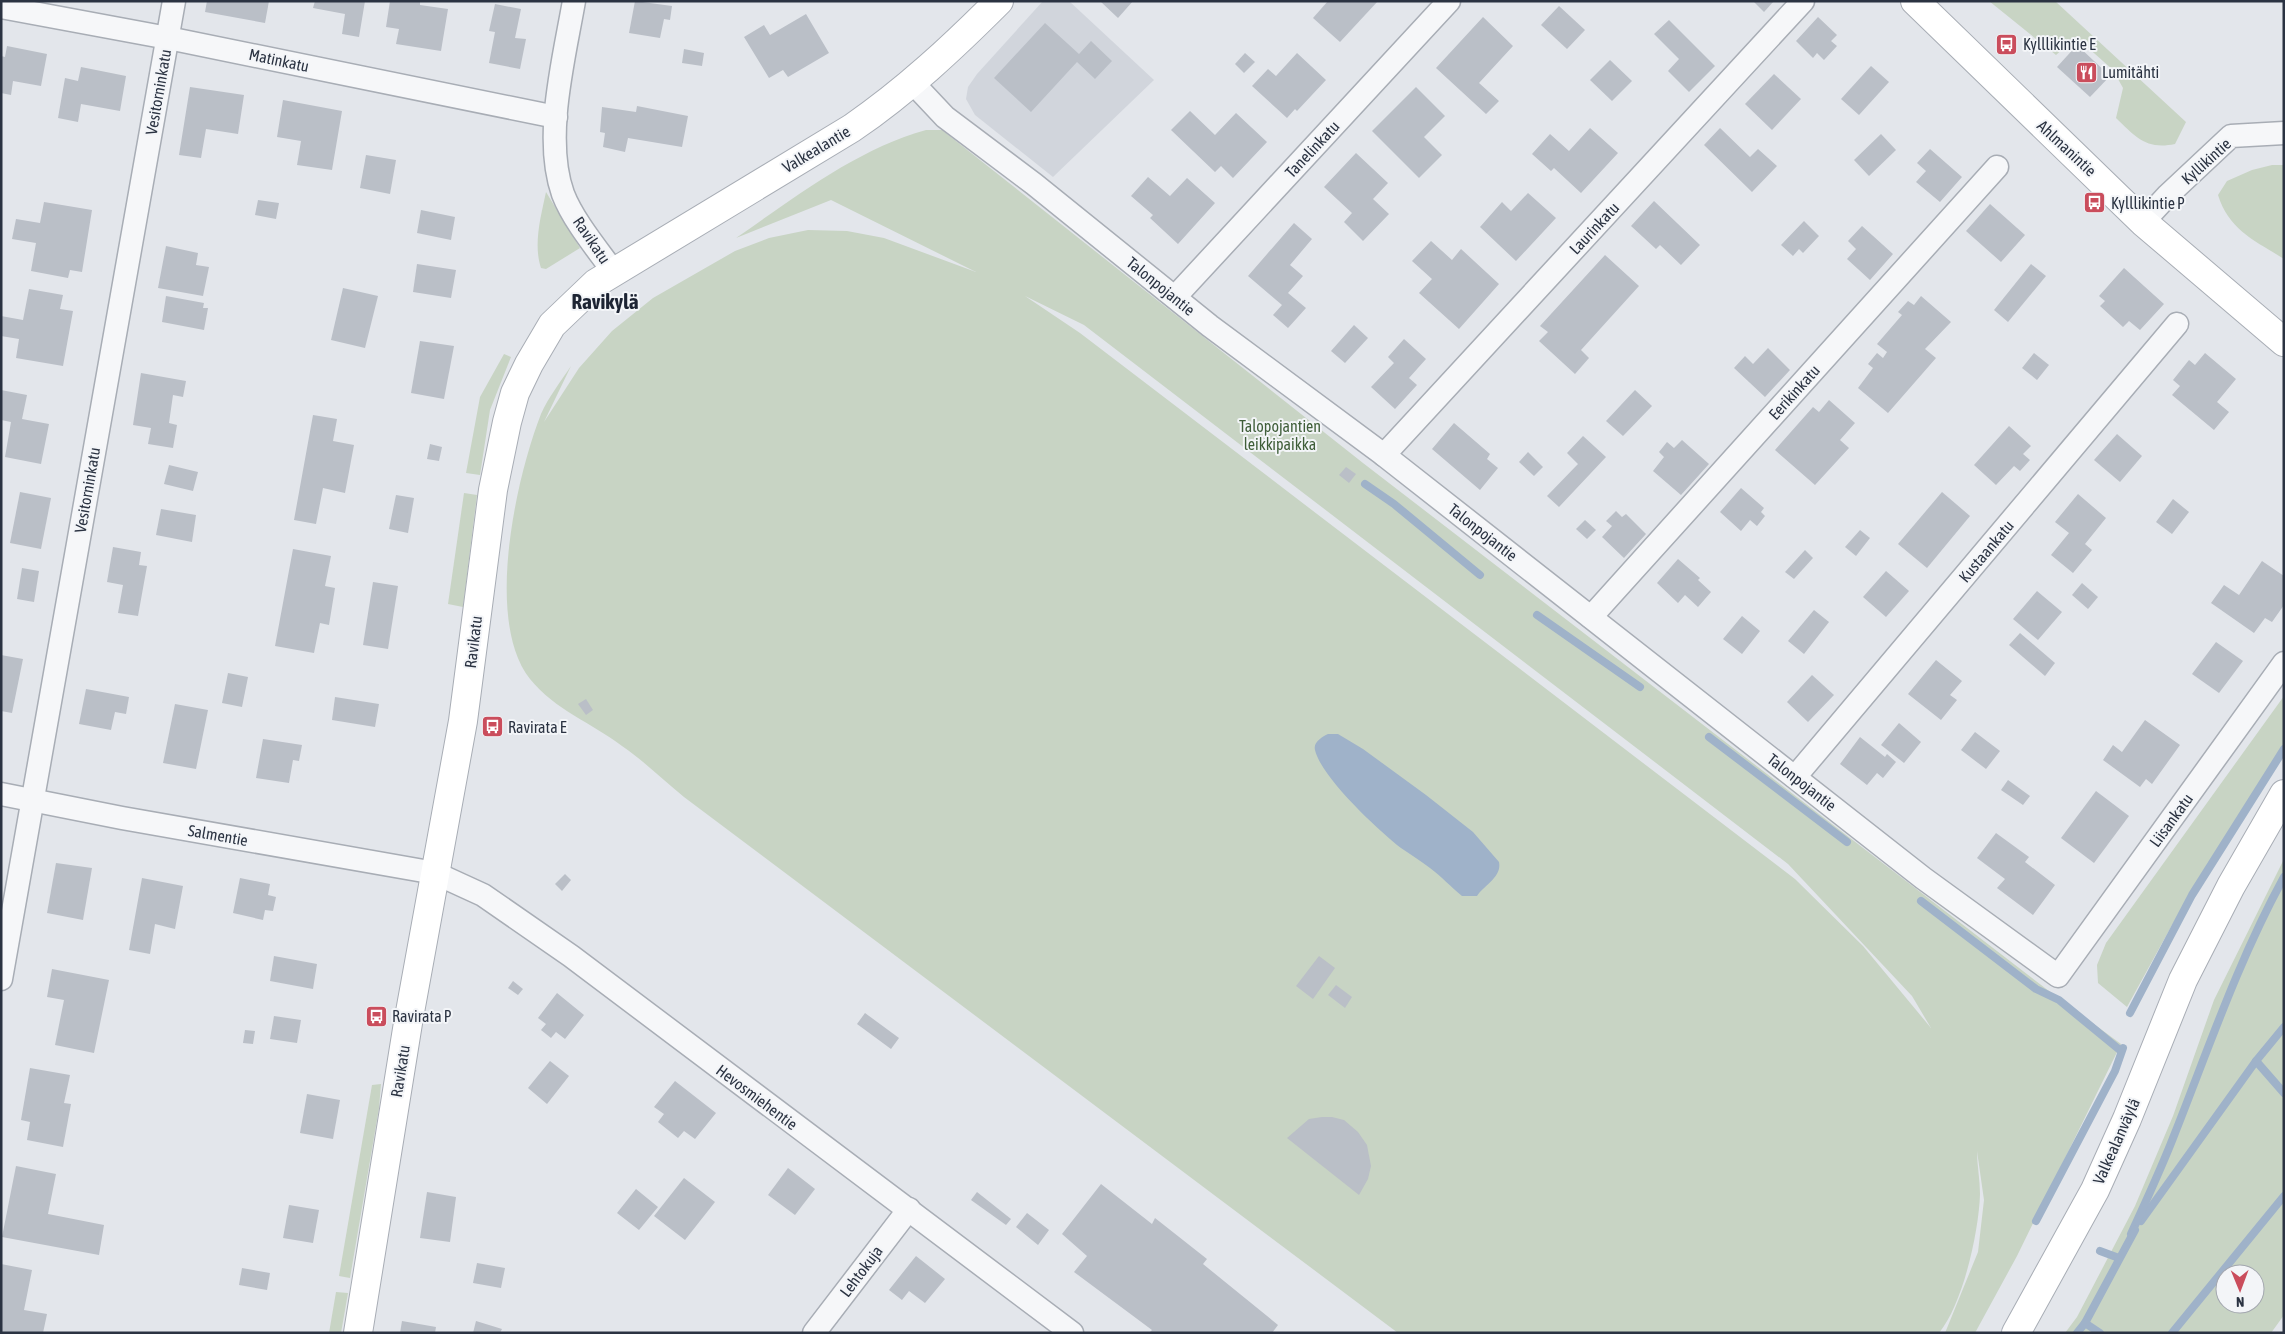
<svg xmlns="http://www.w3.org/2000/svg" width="2285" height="1334" font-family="'Asap Condensed',sans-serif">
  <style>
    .built { fill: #d1d5dc }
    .green { fill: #c8d4c4; fill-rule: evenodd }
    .water { fill: #9fb2c9 }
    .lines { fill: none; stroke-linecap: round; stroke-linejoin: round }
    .stream { stroke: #9fb2c9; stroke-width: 8 }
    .building { fill: #babfc7 }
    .street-casing { stroke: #a8adb5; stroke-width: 25 }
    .secondary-casing { stroke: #a8adb5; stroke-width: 30 }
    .street { stroke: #f6f7f9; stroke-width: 22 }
    .secondary { stroke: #fff; stroke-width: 28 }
    .labels { text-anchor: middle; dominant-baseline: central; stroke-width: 4; stroke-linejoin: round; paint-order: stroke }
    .poi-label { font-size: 16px; fill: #2b3342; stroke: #f3f5f8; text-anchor: start }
    .street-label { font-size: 16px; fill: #2b3342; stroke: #f3f5f8 }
    .park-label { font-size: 16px; fill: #3f5e39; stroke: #f3f5f8 }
    .district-label { font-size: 21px; font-weight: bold; fill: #1d2433; stroke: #f3f5f8 }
  </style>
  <rect width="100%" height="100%" fill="#e3e6eb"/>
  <!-- built -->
  <polygon class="built" points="1043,1 1069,1 1154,80 1053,177 975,115 966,99 968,87 977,74"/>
  <!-- green -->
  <g class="green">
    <path d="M1989 1H2055L2186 122 2175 144C2146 150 2136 137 2116 118L2123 88 2113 70 2076 37 2056 55Z"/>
    <path d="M926 130H942L1363 463 2045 988 2121 1044 2017 1256 1975 1333H1945L1978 1252 1984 1200 1977 1151C1977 1165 1980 1180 1980 1194 1979 1231 1963 1304 1939 1333H1398L684 797C663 780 644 761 622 746 592 723 555 710 530 679 484 621 516 478 541 414 548 398 561 381 571 366L544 422 579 368 612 331 653 298 735 251 769 238 808 230 847 231 884 238 976 272 831 200 736 238C794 198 857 149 926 130ZM1025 296 1084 325 1788 864 1912 996 1931 1028 1863 946 1795 879 1080 333Z"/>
    <path d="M2272 165H2284V259C2254 240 2229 230 2218 195L2227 181 2252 170Z"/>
    <path d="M546 192 580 248 546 269 541 268C533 244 541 216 546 192Z"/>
    <polygon points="504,354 511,357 490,410 480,475 466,473 480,397"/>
    <polygon points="464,493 477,495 463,607 448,604"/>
    <polygon points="2284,696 2284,743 2172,925 2127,1007 2098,983 2097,965 2106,943"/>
    <path d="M2284 859V1315L2271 1333H2065L2077 1317 2135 1206 2173 1116 2214 1000ZM2225 1274H2255V1304H2225Z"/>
    <polygon points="381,1084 379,1108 350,1278 339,1276 372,1085"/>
    <polygon points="336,1292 348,1293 341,1333 329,1333"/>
  </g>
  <!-- water -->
  <path class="water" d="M1328 734H1338L1363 749 1426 795 1473 832 1499 862C1502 877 1485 884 1477 896H1462C1451 887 1441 876 1430 868 1421 861 1411 855 1401 848 1379 831 1321 777 1315 750 1313 742 1322 737 1328 734Z"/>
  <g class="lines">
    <!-- stream -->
    <g class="stream">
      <polyline points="1365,484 1394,504 1480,575"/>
      <polyline points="1537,615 1640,687"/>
      <polyline points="1709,737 1847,842"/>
      <polyline points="1921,901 2036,989 2059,1000 2121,1051"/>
      <polyline points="2130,1013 2192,895 2284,749"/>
      <polyline points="2256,1061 2284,1093"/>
      <polyline points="2036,1221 2115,1071 2123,1048"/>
      <polyline points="2141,1221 2256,1061 2284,1027"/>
      <path d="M2131 1234C2146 1201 2162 1167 2175 1133 2209 1047 2239 959 2284 877"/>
      <polyline points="2100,1251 2119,1258"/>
      <polyline points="2085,1323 2100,1333"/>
      <polyline points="2077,1333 2085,1323 2135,1230"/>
      <polyline points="2172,1333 2284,1196"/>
    </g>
  </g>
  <!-- building -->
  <g class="building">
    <polygon points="207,1 269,1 265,23 205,12"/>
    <polygon points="315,1 365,1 359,37 342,34 345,14 313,8"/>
    <polygon points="390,1 420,1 420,5 448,9 441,51 396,44 399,29 386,27"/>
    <polygon points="635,1 672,6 670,20 664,19 660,38 629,33"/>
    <polygon points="1100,1 1133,1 1118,18"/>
    <polygon points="1328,1 1378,1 1340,42 1313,18"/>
    <polygon points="1753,1 1774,1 1764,12"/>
    <polygon points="495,4 521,9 515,38 526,39 520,69 489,63 495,32 489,31"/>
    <polygon points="1559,6 1585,30 1567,49 1541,25"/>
    <polygon points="806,14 829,53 788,77 783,70 769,78 744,37 764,25 770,35"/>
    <polygon points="1483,17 1513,46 1479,83 1499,101 1486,114 1436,68"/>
    <polygon points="1818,17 1837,35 1831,41 1837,46 1824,60 1817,53 1813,58 1796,41"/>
    <polygon points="1669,20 1715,66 1689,92 1668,71 1679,59 1654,34"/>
    <polygon points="1045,23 1079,54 1091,41 1112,61 1095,79 1077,62 1031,112 994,78"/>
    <polygon points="2077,45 2110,76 2090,97 2057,67"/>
    <polygon points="7,46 47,54 41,86 13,81 11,95 1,93 1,56 5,57"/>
    <polygon points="684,49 704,53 702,66 682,63"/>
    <polygon points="1245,53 1255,62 1244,73 1235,64"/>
    <polygon points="1297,53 1326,80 1297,111 1295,109 1287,118 1252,86 1268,69 1276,76"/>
    <polygon points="1610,60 1632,81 1612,101 1590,80"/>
    <polygon points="1871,66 1889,82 1859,115 1841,99"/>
    <polygon points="81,67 126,76 120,111 81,104 78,122 58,118 65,78 78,81"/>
    <polygon points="1774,74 1801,99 1772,130 1745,104"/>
    <polygon points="190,87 244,95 238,134 206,129 201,158 179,155"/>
    <polygon points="1416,87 1445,116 1424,137 1442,155 1419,178 1372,131"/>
    <polygon points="283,100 342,111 332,170 297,165 301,141 277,137"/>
    <polygon points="637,106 688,116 682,147 628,138 625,152 603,147 605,133 600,132 602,107 636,112"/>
    <polygon points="1190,111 1215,135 1236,113 1267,142 1233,178 1221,166 1215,172 1171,130"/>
    <polygon points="1590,128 1618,153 1581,193 1554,168 1551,171 1532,154 1550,134 1569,151"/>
    <polygon points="1720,128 1750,157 1758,149 1777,166 1752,192 1704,145"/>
    <polygon points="1881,134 1896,150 1869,176 1854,160"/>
    <polygon points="1930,149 1962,177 1940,202 1916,182 1926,171 1917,163"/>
    <polygon points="1356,153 1388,183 1373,199 1389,214 1363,241 1344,222 1352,213 1324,187"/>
    <polygon points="366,155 396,160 390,194 360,188"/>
    <polygon points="1148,177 1170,196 1187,178 1215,203 1178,244 1150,218 1153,215 1131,196"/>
    <polygon points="1528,193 1556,218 1516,261 1480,227 1502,202 1511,211"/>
    <polygon points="258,200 279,203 276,219 255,215"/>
    <polygon points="1654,201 1700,245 1681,265 1660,245 1656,249 1631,226"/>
    <polygon points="44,202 92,210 82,272 70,270 68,278 31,271 36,243 12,239 16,219 40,223"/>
    <polygon points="1990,204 2025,235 2001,262 1966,231"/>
    <polygon points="421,210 455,217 451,240 417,233"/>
    <polygon points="1804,221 1819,236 1803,253 1799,249 1793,256 1781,245"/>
    <polygon points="1294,223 1312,239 1290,265 1303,276 1288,293 1306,308 1288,328 1273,315 1282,305 1248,276"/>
    <polygon points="1862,226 1893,254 1870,280 1847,259 1856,249 1848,241"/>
    <polygon points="1431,241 1452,260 1461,249 1499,284 1459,329 1419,293 1432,279 1412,261"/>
    <polygon points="166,246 198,253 196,265 209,267 203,296 158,288"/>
    <polygon points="1605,255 1639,286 1581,350 1589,358 1575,374 1539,341 1548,332 1540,326"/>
    <polygon points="417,264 456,270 451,298 413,292"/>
    <polygon points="2031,264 2046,276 2008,322 1994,310"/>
    <polygon points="2124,268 2164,304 2140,330 2129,321 2123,327 2100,306 2105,301 2099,296"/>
    <polygon points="343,288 378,296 365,348 331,340"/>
    <polygon points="29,289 63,295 60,309 73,311 63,366 16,358 19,339 1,336 1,316 23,320"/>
    <polygon points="166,296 204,303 203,308 208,308 204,330 162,322"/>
    <polygon points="1921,296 1951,322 1925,349 1936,358 1888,413 1858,388 1873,368 1868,364 1877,353 1883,358 1887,352 1877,344 1902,315 1898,312 1908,301 1914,305"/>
    <polygon points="1354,325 1368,338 1345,363 1331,351"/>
    <polygon points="1404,339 1426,359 1409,378 1417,385 1395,409 1371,387 1394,363 1388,357"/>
    <polygon points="420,341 454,346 444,399 411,393"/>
    <polygon points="1768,348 1790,370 1765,397 1734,368 1745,356 1753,364"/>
    <polygon points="2034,353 2049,365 2037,380 2022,368"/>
    <polygon points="2205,353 2236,379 2217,402 2229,412 2214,430 2172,395 2180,386 2173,380 2189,360 2195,365"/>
    <polygon points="141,373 186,381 183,397 173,395 169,423 177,425 173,448 148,444 151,428 133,425"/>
    <polygon points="1,390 27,395 22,419 49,424 41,464 5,457 11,422 1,420"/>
    <polygon points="1635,390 1652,406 1623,436 1606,421"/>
    <polygon points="1829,400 1855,423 1840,440 1849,448 1815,485 1775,450 1813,407 1819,412"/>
    <polygon points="313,415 337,419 333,441 354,445 345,493 323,488 316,524 294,520"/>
    <polygon points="1454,423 1490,454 1487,459 1498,468 1480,490 1432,449"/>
    <polygon points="2009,426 2031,446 2023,454 2030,460 2020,471 2014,466 1996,485 1974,465"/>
    <polygon points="2117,434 2142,456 2120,482 2094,460"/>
    <polygon points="1583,436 1606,457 1559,507 1547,496 1578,464 1567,453"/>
    <polygon points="1682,440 1709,464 1681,495 1653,471 1664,457 1659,452 1667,442 1674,448"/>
    <polygon points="430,444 442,447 439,461 427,459"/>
    <polygon points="1528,452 1543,467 1534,476 1519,462"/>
    <polygon points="169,465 198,472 193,491 164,484"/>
    <polygon points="1346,467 1356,474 1349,483 1339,475"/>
    <polygon points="1741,488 1764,508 1761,512 1765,516 1757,526 1750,520 1741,531 1720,512"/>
    <polygon points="20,492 51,498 41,549 10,543"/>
    <polygon points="1942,492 1970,516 1927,568 1898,544"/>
    <polygon points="2078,494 2106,518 2085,544 2092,550 2073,573 2051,555 2069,533 2055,522"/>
    <polygon points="396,495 414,498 408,533 389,529"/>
    <polygon points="2173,499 2189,512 2172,534 2156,522"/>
    <polygon points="161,509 196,515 192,542 156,535"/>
    <polygon points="1616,511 1622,517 1626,514 1646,534 1624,558 1602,537 1612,526 1606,521"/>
    <polygon points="1585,520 1596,530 1587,539 1576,529"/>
    <polygon points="1860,530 1870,538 1856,556 1845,547"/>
    <polygon points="113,547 141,552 139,565 147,566 138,616 118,613 123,585 107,582"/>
    <polygon points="293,549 331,556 325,586 335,588 329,625 320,623 314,653 275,646"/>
    <polygon points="1805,550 1813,558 1794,579 1785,572"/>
    <polygon points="1678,559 1700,578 1698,580 1711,592 1698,607 1685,595 1678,603 1657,583"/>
    <polygon points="2262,561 2284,576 2284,605 2272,622 2265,618 2254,633 2211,603 2224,585 2239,595"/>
    <polygon points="22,568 39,571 34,602 17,599"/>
    <polygon points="1886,571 1909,591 1886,617 1863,597"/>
    <polygon points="373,582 398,586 388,649 363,645"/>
    <polygon points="2082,583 2098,597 2088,609 2072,595"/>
    <polygon points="2037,591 2062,612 2038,640 2013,619"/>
    <polygon points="1814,610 1829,622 1804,654 1788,641"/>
    <polygon points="1742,616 1760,631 1742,654 1723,639"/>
    <polygon points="2020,633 2055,663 2045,676 2009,645"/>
    <polygon points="2216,642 2243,661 2219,693 2192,674"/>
    <polygon points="1,655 23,659 12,713 1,711"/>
    <polygon points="1936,660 1962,681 1950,695 1957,700 1941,720 1908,694"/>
    <polygon points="228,673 248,677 242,707 222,703"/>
    <polygon points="1812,675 1834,695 1808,722 1787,702"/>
    <polygon points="86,689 129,697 126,714 115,712 111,730 79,724"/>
    <polygon points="335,697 379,704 375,727 332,720"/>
    <polygon points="586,699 593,710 586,715 578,704"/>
    <polygon points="175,704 208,710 196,769 163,763"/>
    <polygon points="2145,720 2180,745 2152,784 2146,779 2140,787 2103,760 2113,745 2122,752"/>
    <polygon points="1899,723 1921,742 1904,763 1881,745"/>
    <polygon points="1975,732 2000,751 1986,769 1961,750"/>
    <polygon points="1860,737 1885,757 1887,754 1896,762 1883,778 1877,773 1867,785 1840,764"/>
    <polygon points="263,739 302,745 299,761 293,760 289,783 256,778"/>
    <polygon points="2008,780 2030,796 2023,805 2001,790"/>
    <polygon points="2096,791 2129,816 2094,863 2061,838"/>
    <polygon points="1996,833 2029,857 2025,862 2055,885 2033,915 1997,888 2005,879 1977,858"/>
    <polygon points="56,863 92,868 83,920 47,913"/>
    <polygon points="565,874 571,880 562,891 555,884"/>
    <polygon points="142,878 183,886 175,929 155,924 150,954 129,950"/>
    <polygon points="240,878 270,884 268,895 276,897 273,911 265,910 263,920 233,913"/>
    <polygon points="274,956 317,964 313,989 270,981"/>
    <polygon points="1319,956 1335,968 1313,999 1296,986"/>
    <polygon points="52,969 109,980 94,1053 55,1045 64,1000 47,997"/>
    <polygon points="513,981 523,989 518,995 508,988"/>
    <polygon points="1336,985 1352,997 1345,1008 1328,995"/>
    <polygon points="557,993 584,1015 565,1039 556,1032 551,1038 541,1030 546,1024 538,1018"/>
    <polygon points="865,1013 899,1038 891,1049 857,1024"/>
    <polygon points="274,1016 301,1020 297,1043 270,1039"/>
    <polygon points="245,1030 255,1031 253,1044 243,1043"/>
    <polygon points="550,1061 569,1076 547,1104 528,1088"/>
    <polygon points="30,1068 70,1075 64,1103 71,1104 63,1147 27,1140 30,1122 21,1120"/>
    <polygon points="675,1081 716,1113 695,1139 684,1131 678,1138 658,1122 664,1114 654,1107"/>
    <polygon points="307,1094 340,1100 333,1139 300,1133"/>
    <polygon points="1322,1117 1332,1117 1344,1120 1358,1132 1367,1145 1371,1166 1368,1179 1359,1195 1287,1138 1309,1119"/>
    <polygon points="16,1166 56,1174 48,1214 104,1225 99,1255 2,1237"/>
    <polygon points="788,1168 815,1189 795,1215 768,1195"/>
    <polygon points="684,1178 715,1202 685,1240 654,1216"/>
    <polygon points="1101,1184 1152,1224 1155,1218 1207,1259 1203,1264 1278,1325 1272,1333 1149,1333 1152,1330 1074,1272 1087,1256 1062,1234"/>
    <polygon points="636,1189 658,1207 639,1230 617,1213"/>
    <polygon points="427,1192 456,1197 450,1242 420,1238"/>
    <polygon points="977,1192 1011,1219 1006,1225 971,1200"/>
    <polygon points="289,1205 319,1210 313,1243 283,1238"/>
    <polygon points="1027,1213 1049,1230 1038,1245 1016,1227"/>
    <polygon points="916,1256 945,1279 925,1303 909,1291 902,1300 889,1290"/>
    <polygon points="477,1263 505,1268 501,1288 473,1283"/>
    <polygon points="1,1264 32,1270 24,1310 47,1314 43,1333 1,1333"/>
    <polygon points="242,1268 270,1273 267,1290 239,1285"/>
    <polygon points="402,1321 436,1327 435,1333 400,1333"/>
    <polygon points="476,1321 502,1329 500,1333 473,1333"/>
  </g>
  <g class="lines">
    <defs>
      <g id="street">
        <path d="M574 1C564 59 543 138 563 194 573 220 597 249 613 271"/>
        <polyline points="1,7 168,38 556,117"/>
        <polyline points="913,83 945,117 1034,184 1210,326 1384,455 1923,878 2058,976 2284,663"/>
        <polyline points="2143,222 2168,195 2231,136 2284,133"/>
        <polyline points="1175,297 1449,1"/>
        <polyline points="1384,455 1803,1"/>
        <polyline points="1591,617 1997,167"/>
        <polyline points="1795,777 2177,324"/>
        <polyline points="1,794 122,818 435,873 483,895 571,956 1072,1333"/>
        <polyline points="1,979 174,1"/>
        <polyline points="814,1333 909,1209"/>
      </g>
      <g id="secondary">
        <polyline points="1915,1 2143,222 2284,342"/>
        <path d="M358 1333 408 1023 463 721 493 490 507 422 515 393 529 364 552 325 596 283 852 128C906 91 953 47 999 1"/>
        <polyline points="2016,1333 2095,1190 2127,1119 2183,980 2231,886 2284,794"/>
      </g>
    </defs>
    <!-- street casing -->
    <use href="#street" class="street-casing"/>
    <!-- secondary casing -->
    <use href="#secondary" class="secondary-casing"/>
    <!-- street -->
    <use href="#street" class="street"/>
    <!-- secondary -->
    <use href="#secondary" class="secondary"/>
  </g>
  <!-- icons -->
  <defs>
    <symbol id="bus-square" viewBox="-11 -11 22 22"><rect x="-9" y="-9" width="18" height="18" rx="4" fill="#ca4d5c" stroke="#f3f5f8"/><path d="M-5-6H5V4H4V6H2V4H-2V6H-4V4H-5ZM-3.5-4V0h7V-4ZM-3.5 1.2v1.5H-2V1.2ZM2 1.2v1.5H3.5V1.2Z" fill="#fff"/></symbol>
    <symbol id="restaurant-square" viewBox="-11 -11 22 22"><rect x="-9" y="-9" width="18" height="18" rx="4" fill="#ca4d5c" stroke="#f3f5f8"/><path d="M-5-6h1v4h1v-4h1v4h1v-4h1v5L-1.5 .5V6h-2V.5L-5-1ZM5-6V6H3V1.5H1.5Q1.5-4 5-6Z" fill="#fff"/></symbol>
  </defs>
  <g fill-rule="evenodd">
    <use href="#bus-square" x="1994" y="32" width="25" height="25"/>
    <use href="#restaurant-square" x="2074" y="60" width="25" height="25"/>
    <use href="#bus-square" x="2082" y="190" width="25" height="25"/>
    <use href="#bus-square" x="480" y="714" width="25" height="25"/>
    <use href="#bus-square" x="364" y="1004" width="25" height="25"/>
  </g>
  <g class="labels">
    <!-- poi labels -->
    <g class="poi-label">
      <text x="2023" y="44">Kylllikintie E</text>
      <text x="2102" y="72">Lumitähti</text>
      <text x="2111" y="203">Kylllikintie P</text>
      <text x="508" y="727">Ravirata E</text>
      <text x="392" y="1016">Ravirata P</text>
    </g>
    <!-- street labels -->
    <g class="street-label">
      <text transform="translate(279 60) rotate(12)">Matinkatu</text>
      <text transform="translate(158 92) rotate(-80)">Vesitorninkatu</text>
      <text transform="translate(2067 148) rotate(43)">Ahlmanintie</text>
      <text transform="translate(816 149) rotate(-31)">Valkealantie</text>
      <text transform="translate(1312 149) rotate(-47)">Tanelinkatu</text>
      <text transform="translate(2206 161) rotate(-42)">Kyllikintie</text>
      <text transform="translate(1594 228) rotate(-47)">Laurinkatu</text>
      <text transform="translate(592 240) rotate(56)">Ravikatu</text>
      <text transform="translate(1161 286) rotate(39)">Talonpojantie</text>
      <text transform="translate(1794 392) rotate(-48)">Eerikinkatu</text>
      <text transform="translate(87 490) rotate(-80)">Vesitorninkatu</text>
      <text transform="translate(1483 532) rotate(38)">Talonpojantie</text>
      <text transform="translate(1986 551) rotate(-50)">Kustaankatu</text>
      <text transform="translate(473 642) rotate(-83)">Ravikatu</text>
      <text transform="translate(1802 782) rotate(38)">Talonpojantie</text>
      <text transform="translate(2171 820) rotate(-54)">Liisankatu</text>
      <text transform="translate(218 835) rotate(10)">Salmentie</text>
      <text transform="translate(400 1071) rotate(-81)">Ravikatu</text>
      <text transform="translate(757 1097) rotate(37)">Hevosmiehentie</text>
      <text transform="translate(2116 1141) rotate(-66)">Valkealanväylä</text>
      <text transform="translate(861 1271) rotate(-53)">Lehtokuja</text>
    </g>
    <!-- park labels -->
    <g class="park-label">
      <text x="1280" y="426">Talopojantien<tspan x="1280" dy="18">leikkipaikka</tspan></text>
    </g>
    <!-- district labels -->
    <g class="district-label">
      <text x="605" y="301">Ravikylä</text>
    </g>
  </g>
  <!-- border -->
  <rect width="2285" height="1334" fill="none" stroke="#2b3342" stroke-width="5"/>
  <!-- north arrow -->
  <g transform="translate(2240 1289) rotate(179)"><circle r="24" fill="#f3f5f8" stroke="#a3a7af"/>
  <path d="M0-4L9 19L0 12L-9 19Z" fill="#ca4d5c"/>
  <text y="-8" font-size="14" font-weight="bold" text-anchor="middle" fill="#2b3342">N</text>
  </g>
</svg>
